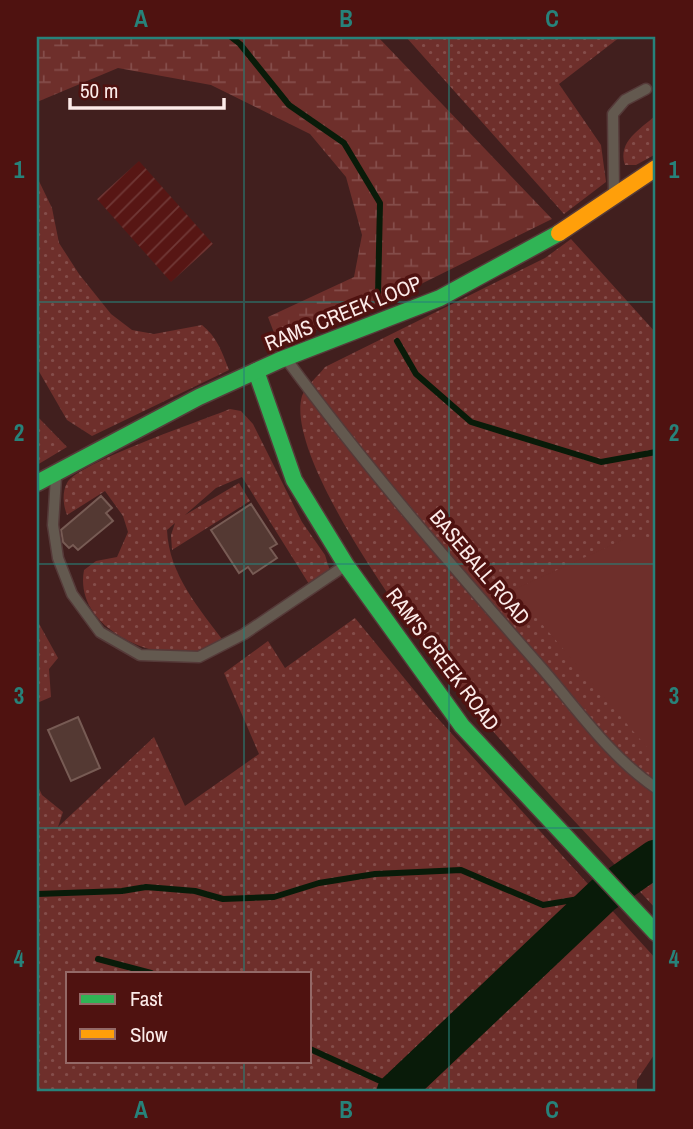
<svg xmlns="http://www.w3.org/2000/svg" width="693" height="1129" font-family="'Archivo Narrow',sans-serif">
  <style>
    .industrial { fill: url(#industrial-furrows) }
    .grass { fill: url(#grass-dots); fill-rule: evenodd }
    .wetland { fill: url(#wetland-marsh) }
    .garden { fill: #6e2f2b }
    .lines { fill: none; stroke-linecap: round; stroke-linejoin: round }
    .stream { stroke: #091b09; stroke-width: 6 }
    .river { stroke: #091b09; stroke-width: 37 }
    .building { fill: #543933; stroke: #775b54; stroke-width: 2 }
    .lane-casing { stroke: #553a39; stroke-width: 13 }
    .fast-casing { stroke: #553a39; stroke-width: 19 }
    .slow-casing { stroke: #553a39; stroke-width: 19 }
    .lane { stroke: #63594f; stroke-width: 10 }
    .fast { stroke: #30b455; stroke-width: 16 }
    .slow { stroke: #ff9f0a; stroke-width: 16 }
    .grid { fill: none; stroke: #27827a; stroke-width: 2; stroke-opacity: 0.55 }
    .labels { text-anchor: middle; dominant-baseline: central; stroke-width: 7; stroke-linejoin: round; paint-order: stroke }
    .street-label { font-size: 21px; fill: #fcebe9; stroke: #4f1210 }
    .neatline { fill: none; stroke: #27827a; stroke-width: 2.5 }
    .grid-label { font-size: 23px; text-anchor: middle; font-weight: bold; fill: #27827a }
  </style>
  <defs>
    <pattern id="industrial-furrows" width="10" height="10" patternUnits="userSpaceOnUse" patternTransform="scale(1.75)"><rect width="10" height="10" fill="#571614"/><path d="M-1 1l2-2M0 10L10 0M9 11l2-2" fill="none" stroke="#703836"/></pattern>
    <pattern id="grass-dots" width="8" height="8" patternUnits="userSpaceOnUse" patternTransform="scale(1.75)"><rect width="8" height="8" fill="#6e2f2b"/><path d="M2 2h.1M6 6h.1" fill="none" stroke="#844d4a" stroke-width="1.8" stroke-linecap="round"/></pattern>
    <pattern id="wetland-marsh" width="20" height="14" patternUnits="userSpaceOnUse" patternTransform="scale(1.75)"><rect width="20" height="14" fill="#6e2f2b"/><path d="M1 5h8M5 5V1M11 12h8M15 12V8" fill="none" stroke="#844d4a"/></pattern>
  </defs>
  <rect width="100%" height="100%" fill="#411f1e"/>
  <!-- industrial -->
  <polygon class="industrial" points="139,161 213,244 171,282 97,199"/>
  <!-- grass -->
  <g class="grass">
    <polygon points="406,37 620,37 559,84 601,145 606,182 564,214"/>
    <path d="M656 115V154L636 165H625C617 141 641 129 656 115Z"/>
    <path d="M37 177 52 208 59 243 79 274 111 314 132 330 154 334 202 325C217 337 222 352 229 370L92 436 67 420 37 368Z"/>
    <path d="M571 239 656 333V909C601 849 544 790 491 729 443 675 282 465 302 396 305 387 319 375 325 367L545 258Z"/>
    <path d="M230 409 241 411 253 424 302 522 325 555 330 571 309 584 242 477 216 488 185 515 239 483 250 501 172 550 171 535 175 523 167 530C169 575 199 608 225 643 220 647 212 653 206 654 158 663 73 630 84 570L96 561 117 557 128 532 123 516 105 491 67 515C63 505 62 492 67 483 77 463 203 420 230 409Z"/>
    <polygon points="37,416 67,447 37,465"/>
    <path d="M355 618 432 712 656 959V1052L637 1080V1092H37V784L42 795 63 812 58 827 154 737 185 806 259 754 224 673 268 641 285 668ZM68 973H310V1061H68Z"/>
    <polygon points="37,620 58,658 49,669 51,697 37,703"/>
  </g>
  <!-- wetland -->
  <polygon class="wetland" points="37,37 378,37 552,219 415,287 279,346 268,317 354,277 362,235 346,177 310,134 211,85 118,68 37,102"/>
  <!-- garden -->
  <polygon class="garden" points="623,540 656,540 656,758 513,590"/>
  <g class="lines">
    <!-- stream -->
    <g class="stream">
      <polyline points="231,37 240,44 289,105 344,143 380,203 378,295"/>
      <polyline points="397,341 416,374 471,422 601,462 656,452"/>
      <polyline points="37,894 122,891 146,887 195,891 223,899 274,897 319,883 375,874 461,870 543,905 603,895"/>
      <polyline points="98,959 151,973"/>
      <polyline points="310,1049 398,1089"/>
    </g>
    <!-- river -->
    <polyline class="river" points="395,1092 603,895 656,858"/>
  </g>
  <!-- building -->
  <g class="building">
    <polygon points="101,496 112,508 106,513 113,521 78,550 73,545 69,548 63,542 61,530"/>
    <polygon points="251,504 277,544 270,548 277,558 253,574 248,567 239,573 211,530"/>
    <polygon points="78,717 100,768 71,781 48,730"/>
  </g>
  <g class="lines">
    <defs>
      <g id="lane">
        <polyline points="614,193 613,114 625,100 646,89"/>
        <path d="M287 360C365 466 452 566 539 665 576 707 609 756 656 788"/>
        <polyline points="56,477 53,525 58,558 72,594 100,632 140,655 199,657 244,634 343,567"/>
      </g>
      <g id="fast">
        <polyline points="256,371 294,480 346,565 462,726 656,933"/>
        <polyline points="37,483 199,397 280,360 440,298 559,233"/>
      </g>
      <polyline id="slow" points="559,233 656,168"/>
    </defs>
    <!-- lane casing -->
    <use href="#lane" class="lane-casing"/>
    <!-- fast casing -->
    <use href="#fast" class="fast-casing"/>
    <!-- slow casing -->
    <use href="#slow" class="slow-casing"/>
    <!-- lane -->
    <use href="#lane" class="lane"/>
    <!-- fast -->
    <use href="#fast" class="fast"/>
    <!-- slow -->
    <use href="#slow" class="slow"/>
  </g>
  <!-- grid -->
  <path class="grid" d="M244 37V973M449 37V1092M37 302H656M37 564H656M37 828H656M244 1061V1092"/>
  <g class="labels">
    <!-- street labels -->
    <g class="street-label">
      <text transform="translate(343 313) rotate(-22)">RAMS CREEK LOOP</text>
      <text transform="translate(480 567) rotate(50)">BASEBALL ROAD</text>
      <text transform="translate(443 659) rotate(53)">RAM'S CREEK ROAD</text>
    </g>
  </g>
  <!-- border -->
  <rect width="693" height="1129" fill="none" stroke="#4f1210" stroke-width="77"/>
  <!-- legend -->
  <rect x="66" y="972" width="245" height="91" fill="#4f1210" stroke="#946967" stroke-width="2"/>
  <rect x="80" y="994" width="35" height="10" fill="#30b455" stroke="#946967" stroke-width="2"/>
  <text x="130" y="1006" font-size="21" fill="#fcebe9">Fast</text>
  <rect x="80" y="1029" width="35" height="10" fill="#ff9f0a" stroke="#946967" stroke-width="2"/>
  <text x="130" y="1042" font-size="21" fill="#fcebe9">Slow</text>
  <!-- scale -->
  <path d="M70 98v10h154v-10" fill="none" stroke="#fcebe9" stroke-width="3.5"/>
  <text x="80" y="98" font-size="21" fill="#fcebe9" stroke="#4f1210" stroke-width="5" paint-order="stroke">50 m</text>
  <rect x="38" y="38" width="616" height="1052" class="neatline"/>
  <g class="grid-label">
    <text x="141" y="27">A</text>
    <text x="346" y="27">B</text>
    <text x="552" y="27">C</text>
    <text x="19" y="178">1</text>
    <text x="674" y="178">1</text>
    <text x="19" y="441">2</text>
    <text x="674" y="441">2</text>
    <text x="19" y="704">3</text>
    <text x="674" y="704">3</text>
    <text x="19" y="967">4</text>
    <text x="674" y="967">4</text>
    <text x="141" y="1118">A</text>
    <text x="346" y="1118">B</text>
    <text x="552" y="1118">C</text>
  </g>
</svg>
